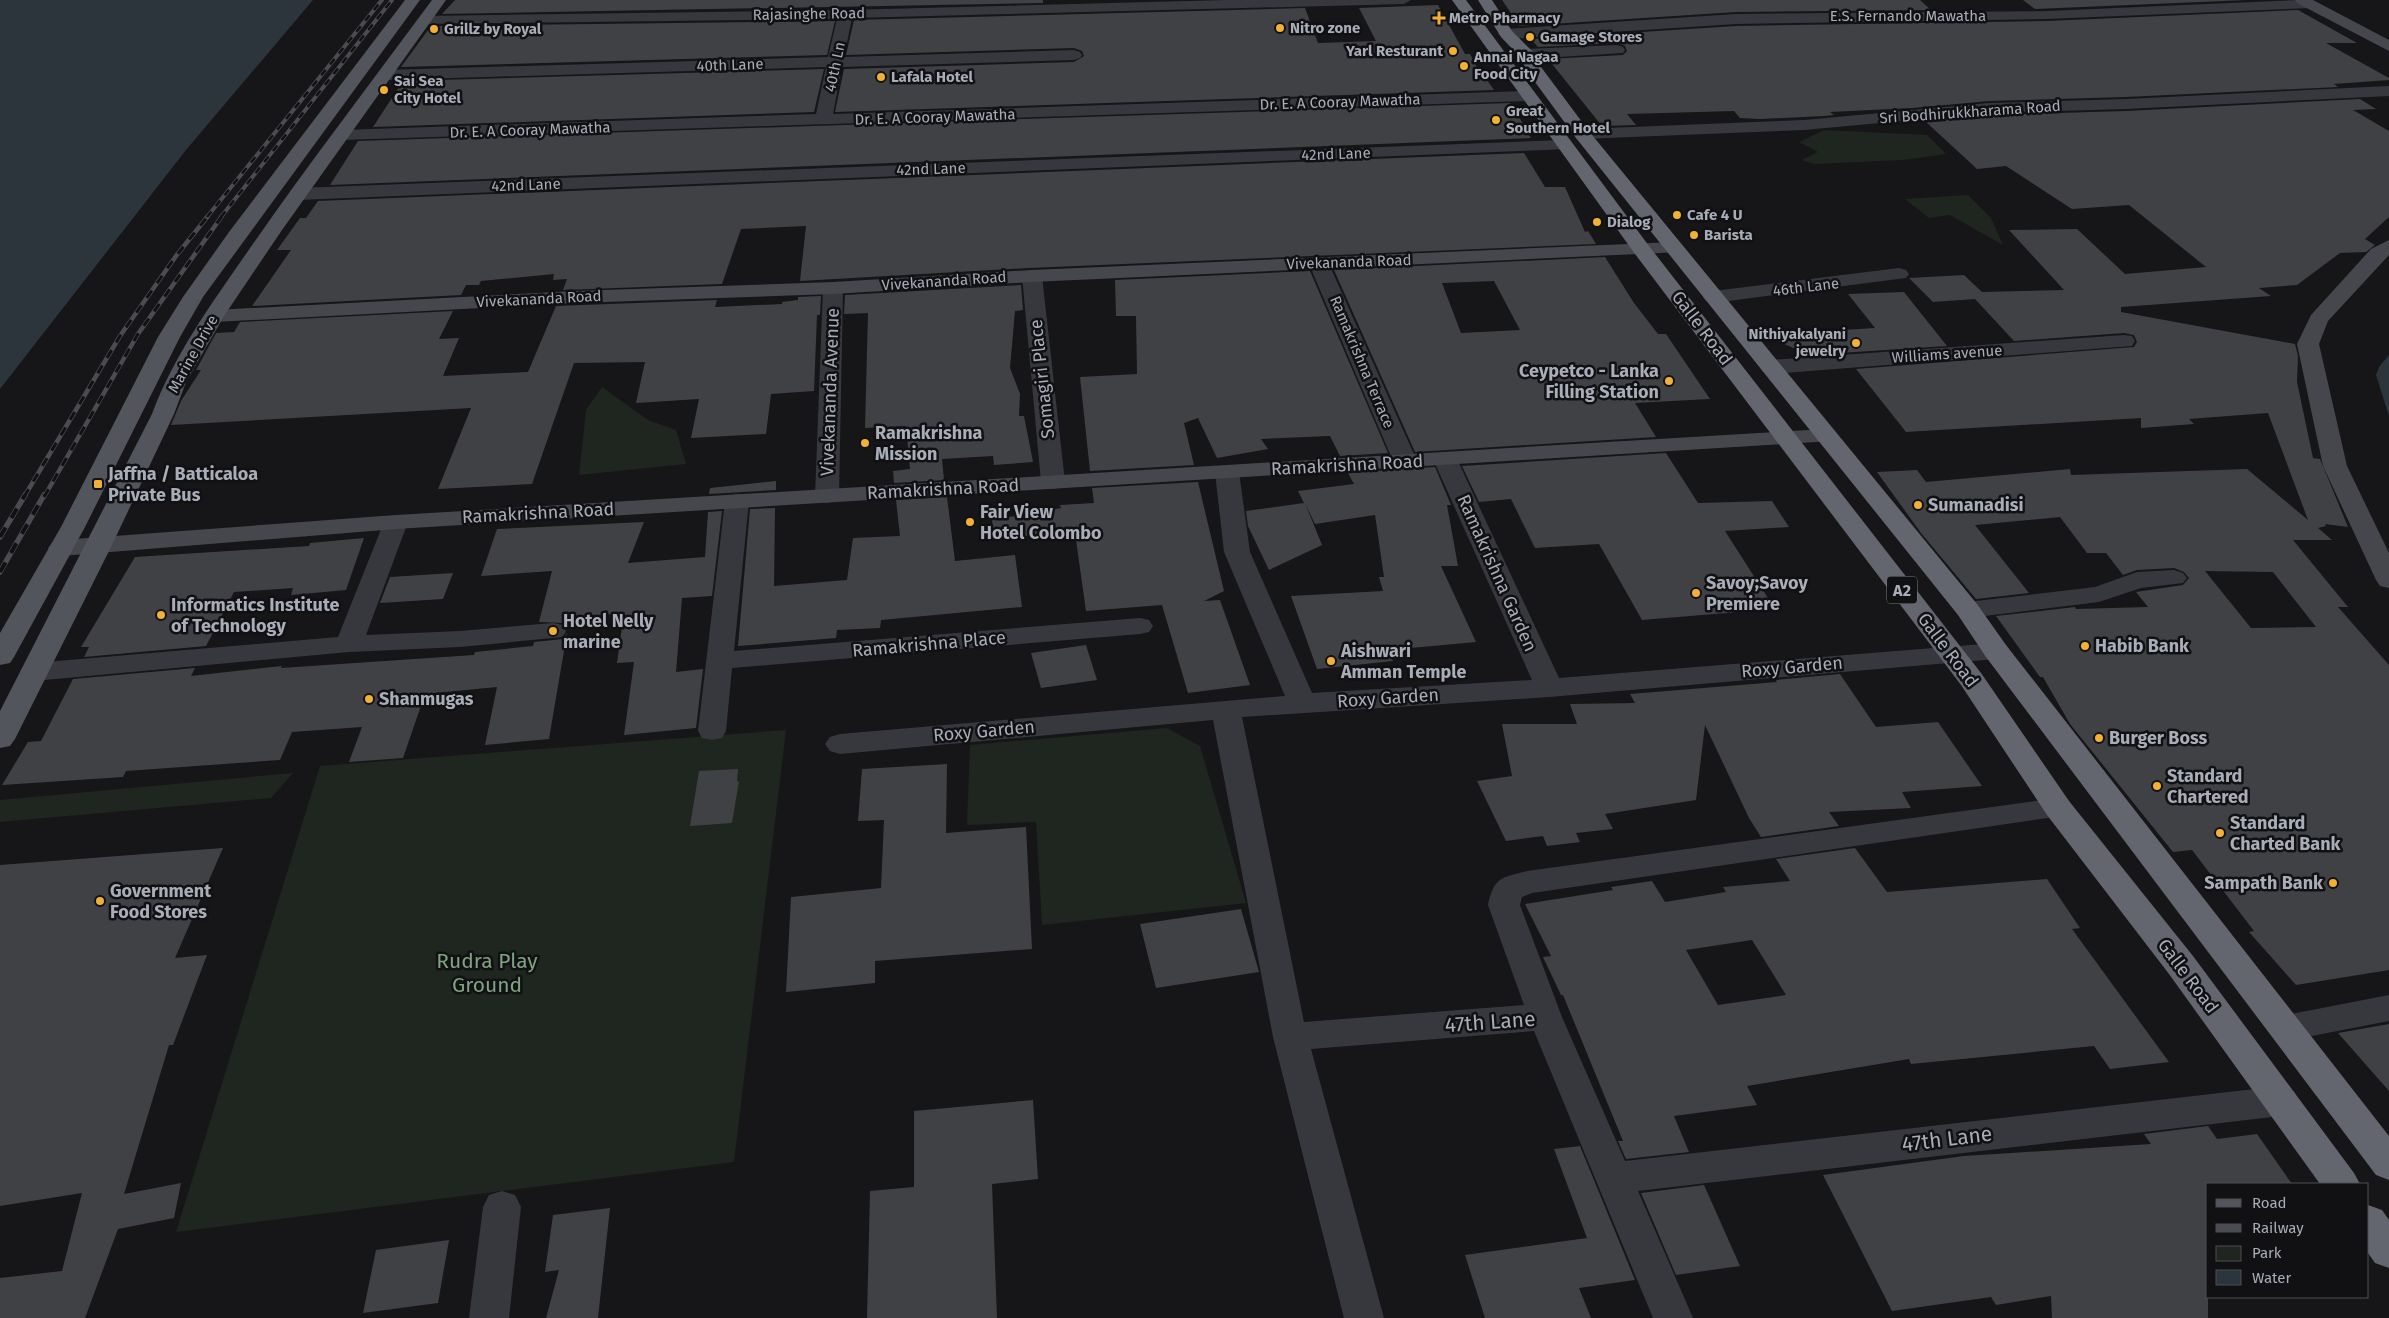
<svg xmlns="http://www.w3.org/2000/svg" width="2389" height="1318" font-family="'Fira Sans',sans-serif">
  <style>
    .green { fill: #1e261f }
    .water { fill: #2c353c }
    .building { fill: #404145; fill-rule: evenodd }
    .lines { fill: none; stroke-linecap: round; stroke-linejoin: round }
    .street { fill: #37383d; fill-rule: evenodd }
    .secondary { fill: #45474d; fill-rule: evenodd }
    .primary { fill: #53555c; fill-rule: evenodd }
    .highway { fill: #63666e; fill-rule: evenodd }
    .rail-far2-casing { stroke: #4a4c52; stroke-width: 4 }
    .rail-far1-casing { stroke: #4a4c52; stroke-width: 4.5 }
    .rail-casing { stroke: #4a4c52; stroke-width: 5.5 }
    .rail-far2 { stroke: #111113; stroke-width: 2.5; stroke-dasharray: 7; stroke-linecap: butt }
    .rail-far1 { stroke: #111113; stroke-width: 3; stroke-dasharray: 9; stroke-linecap: butt }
    .rail { stroke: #111113; stroke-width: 4; stroke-dasharray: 11; stroke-linecap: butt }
    .poi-dot { fill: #f2b134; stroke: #111113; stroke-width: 2 }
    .labels { text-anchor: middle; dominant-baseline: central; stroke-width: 5; stroke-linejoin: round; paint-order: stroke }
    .far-street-label { font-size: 15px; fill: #a8adb8; stroke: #111113 }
    .far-poi-label { font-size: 15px; font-weight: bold; fill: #a8adb8; stroke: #111113; text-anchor: start }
    .shield { fill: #111113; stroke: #7b7e86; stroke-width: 1 }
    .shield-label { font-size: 16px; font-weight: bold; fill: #a8adb8 }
    .street-label { font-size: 18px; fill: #a8adb8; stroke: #111113 }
    .poi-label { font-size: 18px; font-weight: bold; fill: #a8adb8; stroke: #111113; text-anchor: start }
    .near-park-label { font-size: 21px; fill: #7fa381; stroke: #111113 }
    .near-street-label { font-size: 21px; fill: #a8adb8; stroke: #111113 }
  </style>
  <rect width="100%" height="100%" fill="#161618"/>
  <!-- green -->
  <g class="green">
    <polygon points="1824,130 1927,135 1946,154 1903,160 1815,164 1802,160 1818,152 1799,142"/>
    <polygon points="1968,195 1991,218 2003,245 1950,215 1929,218 1905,199"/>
    <polygon points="602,387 648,420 676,430 686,464 579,475 586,410"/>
    <polygon points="1167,728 1200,746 1246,903 1042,925 1036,822 967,825 970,745"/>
    <polygon points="786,730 734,1162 176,1232 320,766"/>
    <polygon points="293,773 271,798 0,822 0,800"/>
  </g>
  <!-- water -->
  <g class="water">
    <polygon points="0,0 313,0 186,150 0,389"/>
    <polygon points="2389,355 2389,416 2376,375 2379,367"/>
  </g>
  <!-- building -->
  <g class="building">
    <polygon points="455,0 1043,0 1043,3 442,14"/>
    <polygon points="1502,0 1920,0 1931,10 1736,12 1519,26 1509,16 1513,16"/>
    <polygon points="2023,0 2247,0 2035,9"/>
    <polygon points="1438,5 1465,54 1470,54 1484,80 1487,80 1494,90 835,112 844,69 1074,62 1084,56 1082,51 1074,48 846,55 854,20 1305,8 1318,43 1376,41 1359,8"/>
    <polygon points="2298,10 2357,43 2326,43 2389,78 2389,80 2334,84 2338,87 2126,97 1989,101 1912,108 1830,112 1834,115 1824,116 1760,119 1740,118 1734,111 1627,114 1636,125 1602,126 1548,59 1623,55 1627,51 1625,46 1617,43 1538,47 1531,39 1736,26 2047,21"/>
    <polygon points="835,21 827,55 401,67 431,26"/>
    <polygon points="824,69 814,112 373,127 403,81"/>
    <path d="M2360 99 2376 109 2353 110 2389 131V217L2365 239 2375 245 2366 252 2340 253 2297 285 2259 288 2271 296 2121 307V312L2295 344 2298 356 2297 382 2313 458 2320 459 2348 527 2325 524 2326 526 2318 528 2332 540H2293L2348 607H2338L2389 665V970L2296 985 2249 932 2254 931 2192 850 2173 852 2070 724 2043 677H2040L1996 616 2075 607 2076 609 2148 607 2136 592 2183 585 2189 578 2184 572 2174 568 2137 570 2123 575 2106 553H2087L2060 517 1975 525 2029 593 1976 599 1921 533 1877 472 1917 470 1926 482 2070 469 2071 475 2247 469 2308 520 2268 413 2189 419 2194 424 2141 428V418L1906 432 1856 369 2134 347 2137 342 2134 335 2124 333 2014 341 1975 299 1933 302 1909 278 1964 275 1982 292 2064 290 2009 230 2077 229 2125 274 2206 267 2129 205 2072 209 2006 166 1977 169 1925 121 1989 115 2126 111ZM2205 571 2273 572 2316 627 2251 628Z"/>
    <polygon points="1511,103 1531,138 330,185 358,141"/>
    <polygon points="1524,153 1545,187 1565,187 1585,232 1588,231 1596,244 1029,268 800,281 806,226 741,229 722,284 563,290 567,279 553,280 554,274 481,281 479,285 466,285 461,295 252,306 291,250 277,250 300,218 306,218 318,201"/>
    <path d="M1605 257 1634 303 1658 334H1666L1710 399 1635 403 1656 437 1415 452 1334 270ZM1494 281 1520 330 1461 333 1442 283Z"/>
    <polygon points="1310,271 1388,453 1340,456 1330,436 1261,439 1268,449 1217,458 1198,418 1184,423 1194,465 1090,471 1080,377 1137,374 1136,316 1116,316 1115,280"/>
    <polygon points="1021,285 1023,310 1015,311 1010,368 1020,394 1019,416 1024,416 1033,462 994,465 993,456 942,459 944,480 894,483 893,471 910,469 906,426 865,428 868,313 844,314 845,295"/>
    <polygon points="1904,292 1947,346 1809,355 1764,335 1875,328 1848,294"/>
    <polygon points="821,296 820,315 817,315 814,391 771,394 766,434 691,438 699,399 636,403 645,362 574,363 532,484 438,489 471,408 171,425 181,401 201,370 196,370 216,333 234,332 240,322 453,311 439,339 459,338 443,376 528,372 556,306 717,300 715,307 782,304 782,302 798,300 798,297"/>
    <polygon points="1666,453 1698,503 1772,501 1789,527 1725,531 1775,609 1642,620 1599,544 1535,548 1511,499 1479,502 1462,466"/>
    <polygon points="1435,467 1451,505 1447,505 1458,566 1441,566 1476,642 1389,650 1393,661 1317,669 1291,596 1383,591 1379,577 1384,577 1375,515 1315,524 1305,503 1322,545 1269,570 1248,526 1246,511 1304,503 1298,491 1354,484 1348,473"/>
    <polygon points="776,481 776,490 709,494 710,488"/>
    <polygon points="1198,482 1224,591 1204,601 1220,600 1250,685 1188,693 1162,605 1086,611 1075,533 994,538 992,520 1061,508 1060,505 1094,503 1092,488"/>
    <polygon points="947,497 955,561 1015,555 1022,607 881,620 880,628 837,630 836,638 738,646 750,509 775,508 774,586 847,580 853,538 900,536 896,500"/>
    <polygon points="722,511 712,596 682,598 676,672 703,669 696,728 624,735 634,662 617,663 624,613 570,618 568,630 563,623 539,622 552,571 481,576 497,529 644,522 628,563 705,557 708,512"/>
    <polygon points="364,538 346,590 291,595 293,588 234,592 206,646 84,657 89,647 81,647 135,557 309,546 310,543"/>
    <polygon points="453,573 443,599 380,603 390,577"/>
    <polygon points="567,633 549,739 485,745 497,687 425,694 403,758 349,762 362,727 292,732 280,760 126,771 123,777 2,785 28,742 41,741 73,679 195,668 191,676 282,666 281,668 474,655 475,652 533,646 534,642 563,639"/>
    <polygon points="1086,645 1097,680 1041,688 1031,653"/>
    <polygon points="1840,674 1876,727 1938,722 1982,786 1902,792 1911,808 1829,812 1839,826 1761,837 1749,818 1705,725 1696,800 1605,814 1613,829 1576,833 1580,842 1547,846 1543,836 1506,841 1477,781 1512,776 1502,724 1577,724 1570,704 1635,703 1630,694 1777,682 1776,680"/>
    <polygon points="947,764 946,833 1026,827 1032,949 875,961 875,983 786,992 791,897 881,888 884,820 858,821 862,769"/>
    <polygon points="738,769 737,782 739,781 732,823 690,826 699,771"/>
    <polygon points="223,848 175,958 207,955 173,1045 169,1045 124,1194 181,1183 174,1218 118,1229 85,1318 0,1318 0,1278 62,1271 82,1193 0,1206 0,865"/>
    <path d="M1855 848 1887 892 2047 879 2080 928 2072 929 2169 1062 2110 1069 2094 1046 1911 1064 1909 1059 1747 1086 1757 1105 1674 1116 1689 1152 1626 1159 1618 1141H1623L1563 995H1561L1543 957 1551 956 1525 904 1613 890 1611 887 1652 881 1665 902 1726 892 1723 887 1790 881 1776 859ZM1752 940 1786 995 1718 1005 1686 950Z"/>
    <polygon points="1241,909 1259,972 1156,988 1140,924"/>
    <polygon points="2389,1024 2389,1091 2338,1033"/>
    <polygon points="1033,1100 1038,1179 992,1184 997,1318 867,1318 870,1191 914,1187 914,1111"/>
    <polygon points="2208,1126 2217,1139 2257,1134 2292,1184 2208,1184 2208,1318 2052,1318 2051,1296 1996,1305 1991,1297 1892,1311 1823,1175 1964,1156 2151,1144 2144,1134"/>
    <polygon points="1580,1146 1635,1280 1579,1288 1591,1318 1485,1318 1465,1255 1587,1238 1554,1149"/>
    <polygon points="1704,1185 1740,1266 1676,1275 1641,1193"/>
    <polygon points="610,1208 598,1318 546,1318 559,1270 545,1272 553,1215"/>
    <polygon points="449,1240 438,1303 363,1313 376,1250"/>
  </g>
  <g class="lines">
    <!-- street -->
    <g class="street">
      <polygon points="1227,0 1411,0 1404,4 852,18 844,57 1074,50 1080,52 1082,55 1080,58 1074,60 842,67 833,114 1528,91 1534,92 1536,96 1534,100 1528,101 342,140 336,139 333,135 336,131 342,130 816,114 826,67 386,80 380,78 378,75 380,72 386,70 828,57 837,19 419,24 416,21 424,16 845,10"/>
      <polygon points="2300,0 2312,0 2317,4 2310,8 2047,19 1736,24 1506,39 1498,34 1506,29 1736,14 2047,11"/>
      <polygon points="1617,45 1623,47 1625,50 1623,53 1526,59 1520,57 1518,54 1520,51 1526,49"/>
      <polygon points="2389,86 2389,96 2126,109 1989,113 1804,130 1582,139 1576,138 1573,134 1576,130 1582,129 1804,120 1989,103 2126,99"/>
      <polygon points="1564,140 1570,141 1573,145 1570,149 298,200 291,198 289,194 291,190 298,188"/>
      <polygon points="1319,258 1326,260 1329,264 1417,461 1413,466 1405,468 1397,466 1393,461 1309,264 1312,260"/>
      <polygon points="1899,268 1906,270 1909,274 1906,278 1713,303 1706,301 1703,297 1706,293 1713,291"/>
      <polygon points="1032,270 1039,272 1042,276 1065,482 1062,487 1053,489 1044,487 1041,482 1022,276 1025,272"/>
      <polygon points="833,282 840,284 843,288 839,496 836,501 827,503 818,501 815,496 823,288 826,284"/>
      <polygon points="2124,335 2132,336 2135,341 2132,346 1771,374 1763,372 1760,367 1763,362 1771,360"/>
      <path d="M1445 452 1453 454 1457 459 1559 678 1996 643 2006 645 2010 651 2006 657 1996 659 1549 697 1242 717 1304 1022 1524 1005 1488 905C1494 877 1501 878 1527 871L2058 798 2069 801 2073 808 2069 815 1532 893 1522 897 1520 905 1562 1017 1625 1161 2281 1086 2294 1091 2299 1101 2294 1111 2281 1116 1638 1191 1693 1318H1653L1534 1031 1311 1049 1384 1318H1344L1273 1037 1213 720 840 754 830 751 825 744 830 737 840 734 1285 696 1224 552 1215 472 1219 467 1227 465 1235 467 1239 472 1250 552 1312 693 1532 680 1433 459 1437 454Z"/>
      <polygon points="737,494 746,496 749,501 734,651 1140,618 1149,620 1153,626 1149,632 1140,634 732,668 726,731 722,738 712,740 702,738 698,731 725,501 728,496"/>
      <polygon points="396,515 405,517 408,522 366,635 460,631 553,623 563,625 566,631 563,637 460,647 349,652 34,681 24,678 20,672 24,666 34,663 338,637 384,522 387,517"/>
      <polygon points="2174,570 2183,573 2187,578 2183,583 2141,588 2099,602 1968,618 1959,616 1955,610 1959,604 1968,602 2095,587 2137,572"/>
      <polygon points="2389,995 2389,1021 2286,1041 2274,1038 2269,1028 2274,1018 2286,1015"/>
      <polygon points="502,1191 515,1195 521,1207 509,1318 469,1318 483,1207 489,1195"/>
    </g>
    <!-- secondary -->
    <g class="secondary">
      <polygon points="2295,0 2313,0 2389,40 2389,51 2297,3"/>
      <polygon points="2389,240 2389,255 2328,321 2319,344 2347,466 2389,553 2389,588 2380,586 2376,580 2323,466 2297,344 2311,315 2371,249"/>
      <polygon points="1674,242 1681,244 1684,248 1681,252 1032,282 833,294 575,303 214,322 207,320 204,316 207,312 214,310 575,291 833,282 1032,270"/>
      <polygon points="1825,429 1833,431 1837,436 1833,441 396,529 61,556 52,553 48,548 52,543 61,540 396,515"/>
    </g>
    <!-- primary -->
    <g class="primary">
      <polygon points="405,0 420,0 203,297 180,337 85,527 14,657 10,663 0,665 0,633 61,527 158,337 183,297 229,232"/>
      <path d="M432 0H446L282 230 224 316 186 382 174 414 112 545 15 739 10 746 0 748V711L152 414C174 355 212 303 248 251 307 166 370 84 432 0Z"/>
    </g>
    <!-- highway -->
    <g class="highway">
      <polygon points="1452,0 1466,0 1649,246 1981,673 2069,801 2193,956 2354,1173 2360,1184 2320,1184 2169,974 2047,815 1961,685 1635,254"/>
      <polygon points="1478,0 1492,0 1512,31 1532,51 1541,67 1588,130 1977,604 2006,645 2389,1136 2389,1180 2376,1175 1986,657 1958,615 1576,138 1527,71 1519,56 1501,37"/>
      <polygon points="2368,1205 2382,1210 2389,1220 2389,1268 2375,1263 2368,1253"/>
    </g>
    <defs>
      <g id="rail-far2">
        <polyline points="207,217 382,0"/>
        <polyline points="221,217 392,0"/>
      </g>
      <g id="rail-far1">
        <polyline points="24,497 120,336 176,256 208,216"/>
        <polyline points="44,497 138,334 222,216"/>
      </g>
      <g id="rail">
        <polyline points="0,537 25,495"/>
        <polyline points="0,572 44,495"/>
      </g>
    </defs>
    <!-- rail-far2 casing -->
    <use href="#rail-far2" class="rail-far2-casing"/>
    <!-- rail-far1 casing -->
    <use href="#rail-far1" class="rail-far1-casing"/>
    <!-- rail casing -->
    <use href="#rail" class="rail-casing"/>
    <!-- rail-far2 -->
    <use href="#rail-far2" class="rail-far2"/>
    <!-- rail-far1 -->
    <use href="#rail-far1" class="rail-far1"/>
    <!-- rail -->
    <use href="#rail" class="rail"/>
  </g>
  <!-- markers -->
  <g class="poi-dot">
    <path d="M1436.5 10.5h5v5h5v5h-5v5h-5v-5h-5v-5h5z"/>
    <circle cx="1280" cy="28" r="5"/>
    <circle cx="434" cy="29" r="5"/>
    <circle cx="1530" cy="37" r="5"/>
    <circle cx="1453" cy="51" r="5"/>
    <circle cx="1464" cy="66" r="5"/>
    <circle cx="881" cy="77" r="5"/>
    <circle cx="384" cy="90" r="5"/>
    <circle cx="1496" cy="120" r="5"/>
    <circle cx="1677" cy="215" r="5"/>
    <circle cx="1597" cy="222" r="5"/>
    <circle cx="1694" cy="235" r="5"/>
    <circle cx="1856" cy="343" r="5"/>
    <circle cx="1669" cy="381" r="5"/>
    <circle cx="865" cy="443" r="5"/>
    <rect x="93" y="479" width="10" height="10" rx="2.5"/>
    <circle cx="1918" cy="505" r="5"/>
    <circle cx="970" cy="522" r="5"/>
    <circle cx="1696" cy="593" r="5"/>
    <circle cx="161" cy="615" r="5"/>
    <circle cx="553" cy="631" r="5"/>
    <circle cx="2085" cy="646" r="5"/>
    <circle cx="1331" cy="661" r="5"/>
    <circle cx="369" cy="699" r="5"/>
    <circle cx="2099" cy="738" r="5"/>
    <circle cx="2157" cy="786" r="5"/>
    <circle cx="2220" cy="833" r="5"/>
    <circle cx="2333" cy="883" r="5"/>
    <circle cx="100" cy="901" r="5"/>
  </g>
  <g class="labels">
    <!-- far-street labels -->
    <g class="far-street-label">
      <text transform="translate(809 14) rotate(-1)">Rajasinghe Road</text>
      <text x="1908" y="16">E.S. Fernando Mawatha</text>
      <text transform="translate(730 65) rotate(-2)">40th Lane</text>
      <text transform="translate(835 67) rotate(-78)">40th Ln</text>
      <text transform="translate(1340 102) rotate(-2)">Dr. E. A Cooray Mawatha</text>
      <text transform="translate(1970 112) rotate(-4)">Sri Bodhirukkharama Road</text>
      <text transform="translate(935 117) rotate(-2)">Dr. E. A Cooray Mawatha</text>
      <text transform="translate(530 130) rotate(-2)">Dr. E. A Cooray Mawatha</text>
      <text transform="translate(1336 154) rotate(-2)">42nd Lane</text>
      <text transform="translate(931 169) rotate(-2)">42nd Lane</text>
      <text transform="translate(526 185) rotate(-2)">42nd Lane</text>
      <text transform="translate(1349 262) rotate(-2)">Vivekananda Road</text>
      <text transform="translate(944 281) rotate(-4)">Vivekananda Road</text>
      <text transform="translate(1806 287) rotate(-7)">46th Lane</text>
      <text transform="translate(539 299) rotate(-3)">Vivekananda Road</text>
      <text transform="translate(193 354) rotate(-61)">Marine Drive</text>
      <text transform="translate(1947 354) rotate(-4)">Williams avenue</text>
      <text transform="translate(1362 362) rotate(67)">Ramakrishna Terrace</text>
    </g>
    <!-- far-poi labels -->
    <g class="far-poi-label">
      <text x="1449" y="18">Metro Pharmacy</text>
      <text x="1290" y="28">Nitro zone</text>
      <text x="444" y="29">Grillz by Royal</text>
      <text x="1540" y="37">Gamage Stores</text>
      <text x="1443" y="51" text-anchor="end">Yarl Resturant</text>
      <text x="1474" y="57">Annai Nagaa<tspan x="1474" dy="17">Food City</tspan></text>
      <text x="891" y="77">Lafala Hotel</text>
      <text x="394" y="81">Sai Sea<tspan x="394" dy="17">City Hotel</tspan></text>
      <text x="1506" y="111">Great<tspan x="1506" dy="17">Southern Hotel</tspan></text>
      <text x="1687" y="215">Cafe 4 U</text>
      <text x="1607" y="222">Dialog</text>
      <text x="1704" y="235">Barista</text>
      <text x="1846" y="334" text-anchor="end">Nithiyakalyani<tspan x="1846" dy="17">jewelry</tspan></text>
    </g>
    <!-- shield labels -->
    <rect class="shield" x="1887" y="576.5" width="30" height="27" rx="4"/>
    <g class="shield-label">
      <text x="1902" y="590">A2</text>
    </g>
    <!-- street labels -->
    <g class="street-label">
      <text transform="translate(1702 328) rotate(53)">Galle Road</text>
      <text transform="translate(1042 379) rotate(-96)">Somagiri Place</text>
      <text transform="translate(830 392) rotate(-88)">Vivekananda Avenue</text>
      <text transform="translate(1347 465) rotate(-3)">Ramakrishna Road</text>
      <text transform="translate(943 489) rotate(-3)">Ramakrishna Road</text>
      <text transform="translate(538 513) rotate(-3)">Ramakrishna Road</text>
      <text transform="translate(1497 573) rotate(66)">Ramakrishna Garden</text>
      <text transform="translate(929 644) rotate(-5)">Ramakrishna Place</text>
      <text transform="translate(1948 650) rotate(53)">Galle Road</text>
      <text transform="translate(1792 667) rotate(-5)">Roxy Garden</text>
      <text transform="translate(1388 698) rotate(-4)">Roxy Garden</text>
      <text transform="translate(984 731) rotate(-5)">Roxy Garden</text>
      <text transform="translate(2188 976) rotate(53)">Galle Road</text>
    </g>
    <!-- poi labels -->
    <g class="poi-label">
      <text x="1659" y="371" text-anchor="end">Ceypetco - Lanka<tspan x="1659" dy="21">Filling Station</tspan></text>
      <text x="875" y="433">Ramakrishna<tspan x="875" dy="21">Mission</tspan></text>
      <text x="108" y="474">Jaffna / Batticaloa<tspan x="108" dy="21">Private Bus</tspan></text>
      <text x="1928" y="505">Sumanadisi</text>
      <text x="980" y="512">Fair View<tspan x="980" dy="21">Hotel Colombo</tspan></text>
      <text x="1706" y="583">Savoy;Savoy<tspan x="1706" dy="21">Premiere</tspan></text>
      <text x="171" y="605">Informatics Institute<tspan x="171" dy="21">of Technology</tspan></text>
      <text x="563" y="621">Hotel Nelly<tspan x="563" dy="21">marine</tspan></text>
      <text x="2095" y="646">Habib Bank</text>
      <text x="1341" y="651">Aishwari<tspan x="1341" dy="21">Amman Temple</tspan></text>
      <text x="379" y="699">Shanmugas</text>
      <text x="2109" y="738">Burger Boss</text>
      <text x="2167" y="776">Standard<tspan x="2167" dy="21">Chartered</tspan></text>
      <text x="2230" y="823">Standard<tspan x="2230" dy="21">Charted Bank</tspan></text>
      <text x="2323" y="883" text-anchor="end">Sampath Bank</text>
      <text x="110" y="891">Government<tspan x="110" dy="21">Food Stores</tspan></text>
    </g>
    <!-- near-park labels -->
    <g class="near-park-label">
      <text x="487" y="961">Rudra Play<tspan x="487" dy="24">Ground</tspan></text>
    </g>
    <!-- near-street labels -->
    <g class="near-street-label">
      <text transform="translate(1490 1022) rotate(-4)">47th Lane</text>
      <text transform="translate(1947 1139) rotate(-7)">47th Lane</text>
    </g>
  </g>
  <!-- legend -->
  <rect x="2206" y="1183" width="162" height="115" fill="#111113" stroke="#4d4f55"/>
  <rect x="2216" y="1199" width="25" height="8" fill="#53555c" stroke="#4d4f55"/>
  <text x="2252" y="1208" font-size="15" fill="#a8adb8">Road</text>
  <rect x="2216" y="1224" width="25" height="8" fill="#4a4c52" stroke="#4d4f55"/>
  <text x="2252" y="1233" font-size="15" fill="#a8adb8">Railway</text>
  <rect x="2216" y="1246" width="25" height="15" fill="#1e261f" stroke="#4d4f55"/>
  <text x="2252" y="1258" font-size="15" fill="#a8adb8">Park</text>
  <rect x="2216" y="1270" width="25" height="15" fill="#2c353c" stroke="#4d4f55"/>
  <text x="2252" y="1283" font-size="15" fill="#a8adb8">Water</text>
</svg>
